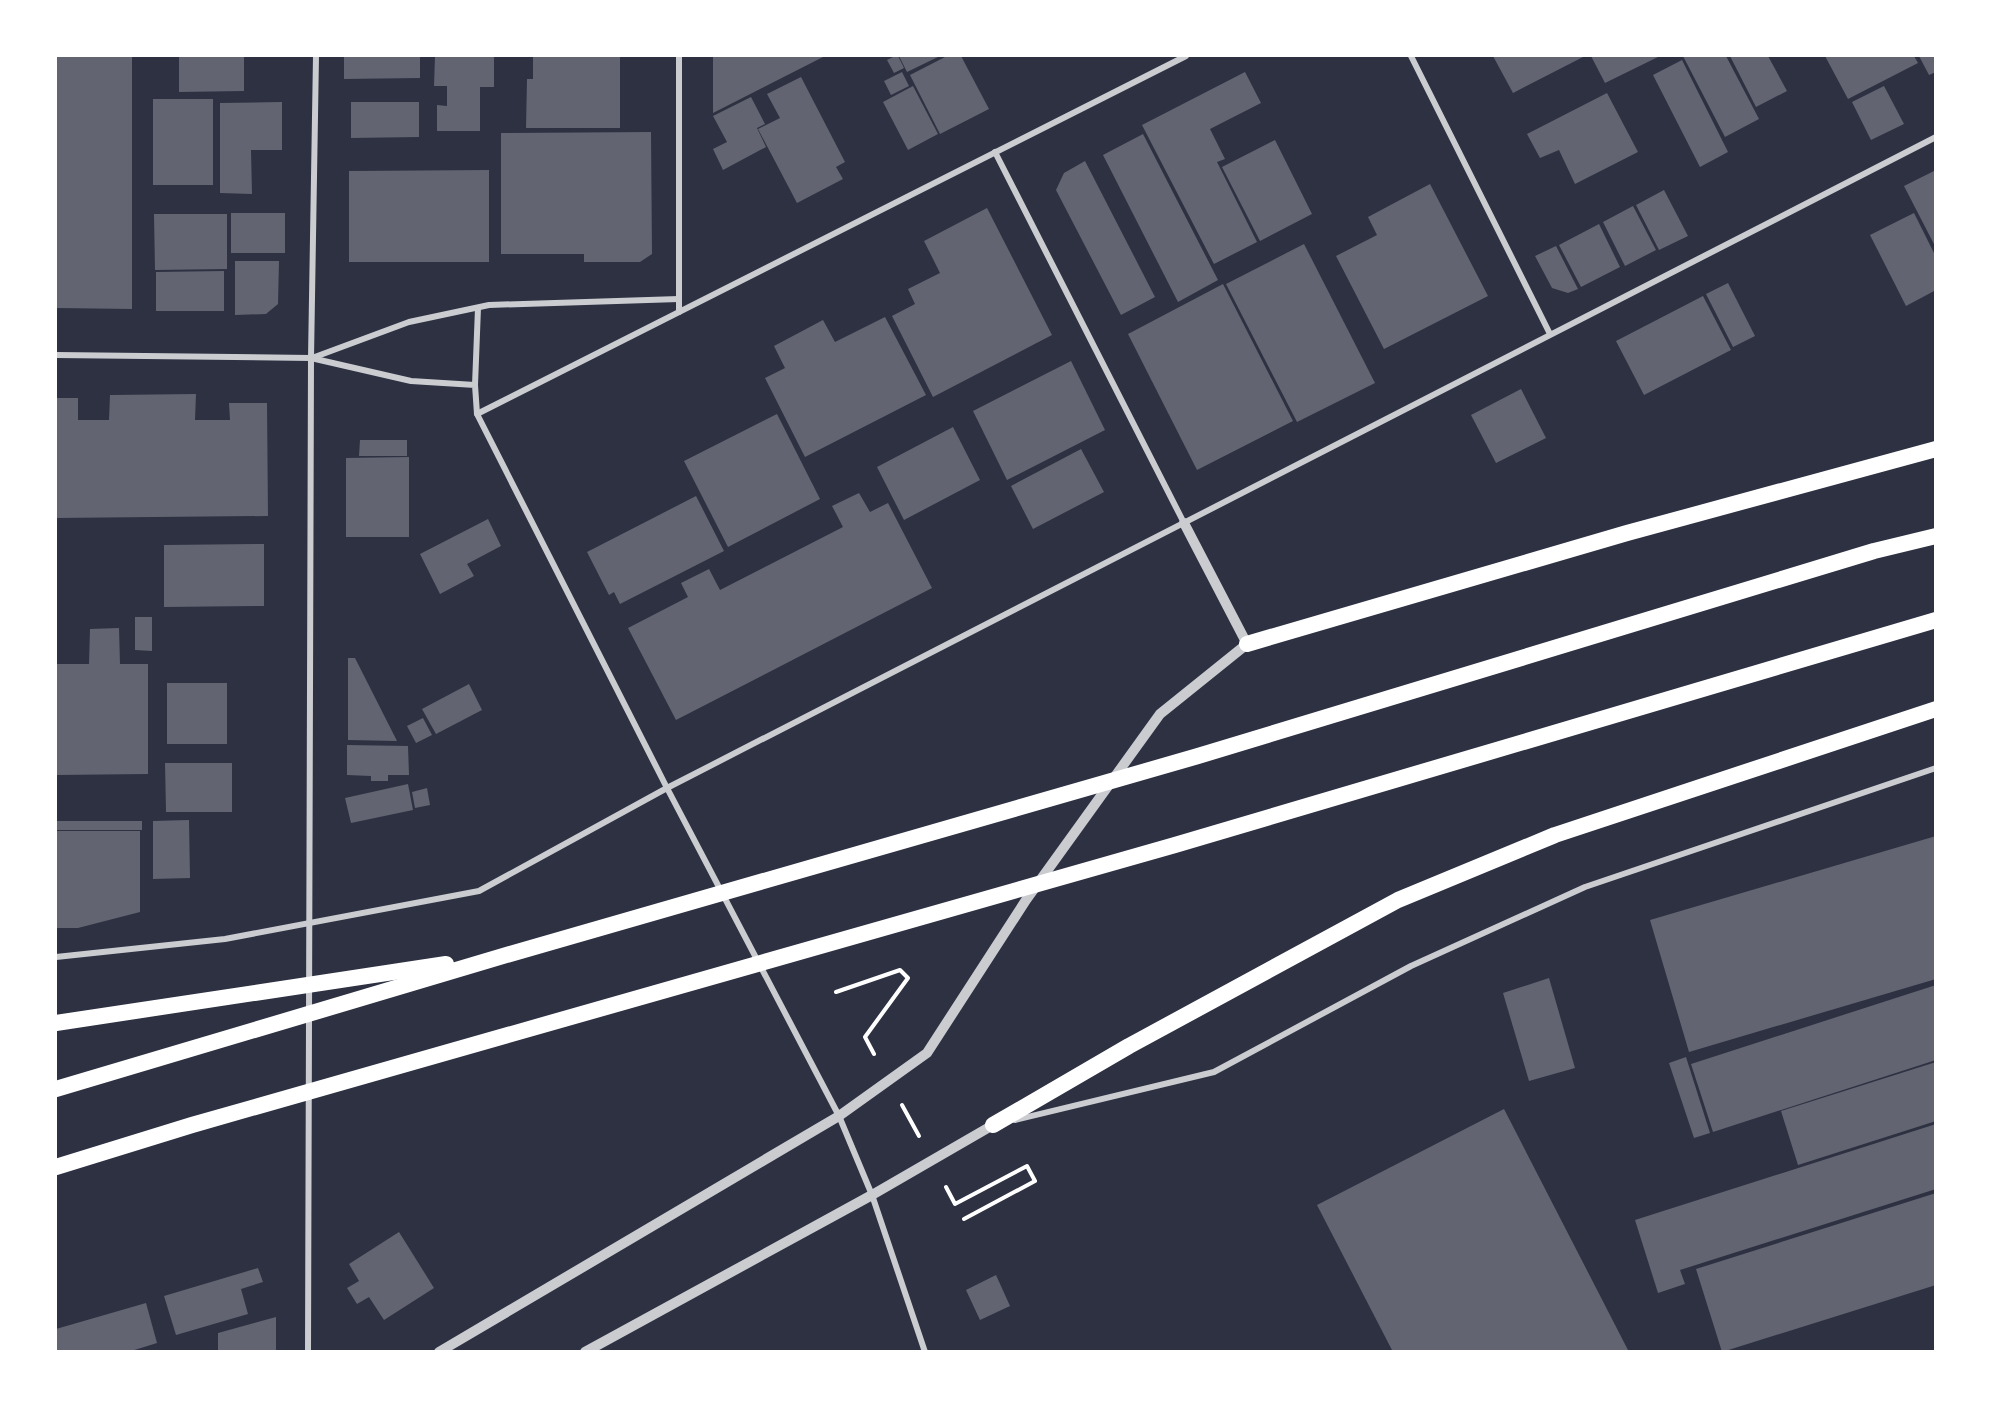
<svg xmlns="http://www.w3.org/2000/svg" width="1991" height="1407" font-family="Figtree,sans-serif">
  <style>
    .building { fill: #626471 }
    .lines { fill: none; stroke-linecap: round; stroke-linejoin: round }
    .path { stroke: #fff; stroke-width: 4 }
    .minor { stroke: #caccd0; stroke-width: 6 }
    .tertiary { stroke: #caccd0; stroke-width: 10 }
    .trunk { stroke: #fff; stroke-width: 16 }
  </style>
  <rect width="100%" height="100%" fill="#2d3142"/>
  <!-- building -->
  <g class="building">
    <polygon points="56,56 132,56 132,309 56,308"/>
    <polygon points="179,56 244,56 244,91 179,92"/>
    <polygon points="344,56 420,56 420,78 344,79"/>
    <polygon points="435,56 494,56 494,87 480,87 480,131 437,131 437,105 447,106 447,86 434,86"/>
    <polygon points="533,56 620,56 620,128 526,128 527,79 533,79"/>
    <polygon points="713,56 825,56 713,113"/>
    <polygon points="895,56 898,56 904,68 894,73 887,60"/>
    <polygon points="899,56 940,56 907,72"/>
    <polygon points="947,56 961,56 989,109 940,134 910,75"/>
    <polygon points="1493,56 1585,56 1513,93"/>
    <polygon points="1591,56 1660,56 1605,83"/>
    <polygon points="1683,56 1726,56 1759,119 1725,137"/>
    <polygon points="1730,56 1768,56 1787,91 1756,107"/>
    <polygon points="1825,56 1914,56 1918,63 1848,99"/>
    <polygon points="1919,56 1936,56 1936,72 1929,75"/>
    <polygon points="1682,60 1728,152 1700,167 1653,75"/>
    <polygon points="902,72 909,86 891,95 884,81"/>
    <polygon points="1245,72 1261,103 1210,129 1225,159 1217,162 1257,242 1214,264 1142,125"/>
    <polygon points="801,77 845,162 836,167 843,179 797,203 758,129 780,118 767,94"/>
    <polygon points="913,86 938,134 908,150 883,102"/>
    <polygon points="1884,86 1904,124 1871,140 1852,102"/>
    <polygon points="1607,93 1638,152 1575,184 1559,150 1540,158 1527,134"/>
    <polygon points="751,97 765,124 757,128 766,147 723,170 713,149 727,142 713,116"/>
    <rect x="153" y="99" width="60" height="86"/>
    <polygon points="282,102 282,150 251,150 252,194 220,193 220,103"/>
    <polygon points="351,102 419,102 419,137 351,138"/>
    <polygon points="651,132 652,254 640,262 584,262 584,254 501,254 501,133"/>
    <polygon points="1143,134 1218,280 1178,302 1103,155"/>
    <polygon points="1275,140 1312,214 1260,241 1222,167"/>
    <polygon points="1085,161 1155,297 1121,315 1056,190 1064,173"/>
    <polygon points="489,170 489,262 349,262 349,171"/>
    <polygon points="1936,170 1936,248 1904,186"/>
    <polygon points="1430,184 1488,296 1384,349 1336,256 1377,235 1368,217"/>
    <polygon points="1664,190 1688,236 1659,250 1636,205"/>
    <polygon points="1633,206 1656,250 1625,266 1603,222"/>
    <polygon points="987,208 1052,335 933,397 892,316 915,304 908,289 940,273 924,241"/>
    <rect x="231" y="213" width="54" height="40"/>
    <polygon points="1914,213 1936,257 1936,290 1906,306 1870,235"/>
    <polygon points="154,214 227,214 227,269 155,270"/>
    <polygon points="1599,224 1620,267 1581,287 1559,245"/>
    <polygon points="1304,244 1375,383 1297,422 1226,284"/>
    <polygon points="1556,246 1578,289 1568,293 1552,288 1535,256"/>
    <polygon points="235,261 279,261 278,304 266,314 235,315"/>
    <polygon points="224,271 224,311 156,311 156,272"/>
    <polygon points="1728,283 1755,336 1733,347 1706,294"/>
    <polygon points="1223,284 1293,421 1197,470 1128,334"/>
    <polygon points="1703,296 1731,350 1644,395 1616,341"/>
    <polygon points="885,317 926,395 805,457 765,378 785,368 774,346 823,320 835,342"/>
    <polygon points="1071,361 1105,430 1007,480 973,411"/>
    <polygon points="1521,389 1546,438 1496,463 1471,415"/>
    <polygon points="196,394 195,420 230,420 229,403 267,403 268,516 56,518 56,398 78,398 78,420 109,420 110,395"/>
    <polygon points="777,414 820,499 728,547 684,461"/>
    <polygon points="953,427 980,480 904,520 877,467"/>
    <polygon points="360,440 407,440 407,456 359,456"/>
    <polygon points="1081,449 1104,492 1033,529 1011,486"/>
    <polygon points="409,457 409,537 346,537 346,458"/>
    <polygon points="859,493 870,512 888,503 932,588 676,720 628,628 688,597 681,583 709,569 720,590 843,527 832,506"/>
    <polygon points="696,496 724,551 620,604 614,592 609,595 587,552"/>
    <polygon points="488,519 501,546 467,564 474,576 440,594 420,554"/>
    <polygon points="264,544 264,606 164,607 164,545"/>
    <polygon points="135,617 152,617 152,651 135,650"/>
    <polygon points="119,628 120,664 148,664 148,774 56,775 56,664 89,664 90,629"/>
    <polygon points="348,658 355,658 397,741 348,740"/>
    <rect x="167" y="683" width="60" height="61"/>
    <polygon points="469,684 482,710 436,734 422,709"/>
    <polygon points="423,718 432,735 416,743 407,726"/>
    <polygon points="347,745 408,746 409,775 388,775 388,781 371,781 371,776 347,775"/>
    <polygon points="165,763 232,763 232,812 166,812"/>
    <polygon points="408,784 413,810 351,823 345,798"/>
    <polygon points="427,788 430,805 415,808 412,792"/>
    <polygon points="189,820 190,878 153,879 153,821"/>
    <rect x="56" y="821" width="86" height="9"/>
    <polygon points="56,831 140,831 140,912 78,928 56,928"/>
    <polygon points="1936,836 1936,979 1689,1052 1650,920"/>
    <polygon points="1549,978 1575,1068 1529,1081 1503,993"/>
    <polygon points="1936,985 1936,1060 1713,1132 1691,1064"/>
    <polygon points="1686,1057 1710,1133 1694,1138 1669,1063"/>
    <polygon points="1936,1062 1936,1121 1798,1165 1781,1111"/>
    <polygon points="1504,1109 1629,1352 1393,1352 1317,1205"/>
    <polygon points="1936,1124 1936,1189 1680,1270 1685,1284 1658,1293 1635,1220"/>
    <polygon points="1936,1193 1936,1285 1722,1352 1696,1269"/>
    <polygon points="399,1232 434,1288 384,1320 369,1297 357,1304 347,1288 359,1281 349,1264"/>
    <polygon points="258,1268 263,1282 241,1289 248,1314 176,1335 164,1296"/>
    <polygon points="996,1275 1010,1306 980,1320 966,1290"/>
    <polygon points="146,1303 157,1343 128,1352 56,1352 56,1329"/>
    <polygon points="276,1317 276,1352 218,1352 218,1333"/>
  </g>
  <g class="lines">
    <!-- path -->
    <g class="path">
      <polyline points="836,992 900,970 908,978 865,1037 874,1054"/>
      <polyline points="902,1105 919,1136"/>
      <polyline points="946,1187 955,1204 1027,1166 1035,1181 964,1219"/>
    </g>
    <!-- minor -->
    <g class="minor">
      <polyline points="679,56 679,312"/>
      <polyline points="1411,56 1550,334"/>
      <polyline points="995,152 1184,523"/>
      <polyline points="56,355 311,358 411,381 475,385 477,414 667,788 839,1116 872,1195 925,1352"/>
      <polyline points="312,358 409,322 489,305 679,299"/>
      <polyline points="475,385 478,308"/>
      <polyline points="477,414 1186,56"/>
      <polyline points="56,957 225,939 479,891 667,788 1936,137"/>
      <polyline points="1015,1120 1214,1072 1411,966 1585,887 1936,768"/>
      <polyline points="308,1352 311,358 316,56"/>
    </g>
    <!-- tertiary -->
    <g class="tertiary">
      <polyline points="439,1352 839,1116 927,1053 1026,900 1160,714 1247,644 1184,523"/>
      <polyline points="585,1352 872,1195 993,1125"/>
    </g>
    <!-- trunk -->
    <g class="trunk">
      <polyline points="1247,644 1627,533 1936,449"/>
      <polyline points="56,1023 446,964"/>
      <polyline points="56,1089 510,954 1198,756 1874,551 1936,536"/>
      <polyline points="993,1125 1129,1046 1398,900 1555,835 1936,709"/>
      <polyline points="56,1167 192,1125 1175,845 1936,620"/>
    </g>
  </g>
  <!-- border -->
  <rect width="1991" height="1407" fill="none" stroke="#ffffff" stroke-width="114"/>
</svg>
